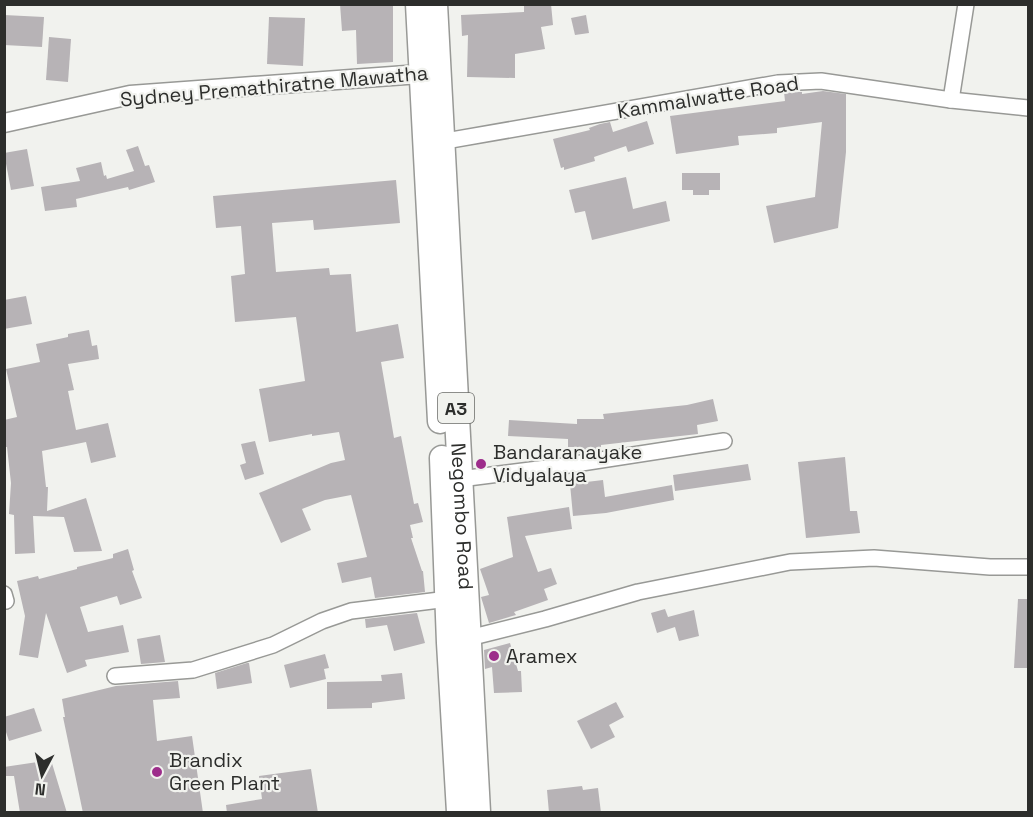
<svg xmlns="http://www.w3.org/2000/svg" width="1033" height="817" font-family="'Space Grotesk',sans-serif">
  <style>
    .building { fill: #b7b3b6 }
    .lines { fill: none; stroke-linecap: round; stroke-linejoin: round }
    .minor-casing { stroke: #989996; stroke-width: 18 }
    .tertiary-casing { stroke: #989996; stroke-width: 21 }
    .trunk-casing { stroke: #989996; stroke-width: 27 }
    .minor { stroke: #fff; stroke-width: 15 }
    .tertiary { stroke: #fff; stroke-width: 18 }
    .trunk { stroke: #fff; stroke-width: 24 }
    .poi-dot { fill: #9d2d8b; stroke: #f1f2ee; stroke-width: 2 }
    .labels { text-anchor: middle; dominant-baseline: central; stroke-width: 4.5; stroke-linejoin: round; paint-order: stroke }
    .shield { fill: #f1f2ee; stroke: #686966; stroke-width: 1.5 }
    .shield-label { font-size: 18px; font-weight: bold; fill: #2d2e2c }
    .street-label { font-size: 20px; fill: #2d2e2c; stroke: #f1f2ee }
    .poi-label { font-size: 20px; fill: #2d2e2c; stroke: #f1f2ee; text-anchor: start }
  </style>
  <rect width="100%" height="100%" fill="#f1f2ee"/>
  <!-- building -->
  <g class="building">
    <polygon points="340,4 393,4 393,62 357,64 356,30 342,31"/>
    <polygon points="524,4 551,4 553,25 541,27 545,49 515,54 515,78 467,77 468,35 462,36 461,15 524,12"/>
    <polygon points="4,15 44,17 42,47 4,45"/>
    <polygon points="586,15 589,33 575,35 571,18"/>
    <polygon points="269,17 305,18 303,66 267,64"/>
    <polygon points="49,37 71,39 68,82 46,80"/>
    <polygon points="823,91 846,94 846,152 838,228 774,243 766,206 815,197 822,122 777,128 777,133 738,136 739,145 676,154 670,116 785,101 784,92 802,92 802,94"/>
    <polygon points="647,121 654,144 628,152 626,146 594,157 595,161 564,170 564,167 561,168 553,139 590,130 589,128 600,124 610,122 613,132"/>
    <polygon points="138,146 145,166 149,165 155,182 129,190 128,187 76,199 77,207 45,211 41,187 80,181 76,168 101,162 104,176 106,175 107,179 134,171 126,150"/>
    <polygon points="27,149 34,186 11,190 4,153"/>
    <polygon points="682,173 720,173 720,190 709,190 709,195 693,195 693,190 682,190"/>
    <polygon points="626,177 633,209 666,201 670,221 592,240 585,211 575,213 569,190"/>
    <polygon points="396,180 400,223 314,230 313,220 272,223 276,272 329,268 330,275 351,274 356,332 398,324 404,358 381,362 394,438 401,436 414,504 418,503 423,522 410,525 413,538 411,538 422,571 423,571 425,592 375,598 371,577 342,583 337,563 367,557 351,495 325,500 302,509 311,530 281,543 259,493 331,463 345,460 339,432 312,436 312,434 269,442 259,389 305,381 296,317 235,322 231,276 245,274 241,226 216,228 213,196"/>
    <polygon points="26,296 32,324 4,329 4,300"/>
    <polygon points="89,330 92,346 97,345 99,359 68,364 74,390 68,391 76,430 108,423 116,457 91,463 86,442 42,451 46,487 48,487 47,511 86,498 102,551 74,552 64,517 33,516 35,553 15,554 14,515 9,514 11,483 7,447 4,447 4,420 17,417 6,369 40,362 36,344 68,337 68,334"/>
    <polygon points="713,399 718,421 697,425 698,434 601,445 601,450 579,453 577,453 577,447 568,447 568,439 508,436 509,420 577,424 577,419 604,419 603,414 687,405"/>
    <polygon points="255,441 264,474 245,480 240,465 246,463 241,444"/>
    <polygon points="845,457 850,511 857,511 860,533 806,538 798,462"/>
    <polygon points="748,464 751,480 675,491 673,475"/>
    <polygon points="603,480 605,497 672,485 674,500 606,513 573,516 570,484"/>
    <polygon points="569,507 572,529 525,536 538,572 551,568 557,584 544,589 548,600 514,612 516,615 489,623 481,597 489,595 480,569 513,557 507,517"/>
    <polygon points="128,549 134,570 132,571 142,598 120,605 117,596 80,607 88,632 123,625 129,652 85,660 87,666 67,673 46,613 38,658 19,655 25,616 17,581 38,576 39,579 77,569 77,567 113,558 113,554"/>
    <polygon points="1018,599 1029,599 1029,668 1014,668"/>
    <polygon points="665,609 668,617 694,610 699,636 679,641 675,627 657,633 651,613"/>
    <polygon points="417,613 425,643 394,651 387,625 366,628 365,619"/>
    <polygon points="160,635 165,662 141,664 137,639"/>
    <polygon points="510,643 518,671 521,671 522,692 494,693 492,667 485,669 484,650"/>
    <polygon points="325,654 329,668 324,669 326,679 290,688 284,665"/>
    <polygon points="247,663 249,663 252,683 217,689 215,673"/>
    <polygon points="402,673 405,699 372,703 372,708 327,709 327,682 382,681 381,675"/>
    <polygon points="178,681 180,698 153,700 157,741 192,736 203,813 83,813 63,717 65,717 62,699 116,686"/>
    <polygon points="616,702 624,717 609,725 615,737 591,749 577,721"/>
    <polygon points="34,708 42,731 9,741 4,726 4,717"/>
    <polygon points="51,760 67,813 20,813 14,776 4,776 4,767"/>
    <polygon points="311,769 318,813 227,813 226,805 262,799 259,776"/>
    <polygon points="582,786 583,790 598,788 601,813 549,813 547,790"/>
  </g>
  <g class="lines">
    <defs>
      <g id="minor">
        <polyline points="951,100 966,4"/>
        <polyline points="434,143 778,83 821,81 951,100 1028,108"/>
        <polyline points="460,479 562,466 724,441"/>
        <polyline points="4,594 6,601"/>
        <polyline points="461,640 545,619 638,592 790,562 874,558 990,567 1028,567"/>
        <polyline points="115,676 193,670 273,645 322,621 351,611 448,599"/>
      </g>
      <polyline id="tertiary" points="4,123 130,95 434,73"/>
      <g id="trunk">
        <polyline points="418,4 440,421"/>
        <path id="s1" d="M435 4 478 812"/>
        <polyline points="442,458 449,643 459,812"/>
      </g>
    </defs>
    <!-- minor casing -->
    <use href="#minor" class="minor-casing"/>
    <!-- tertiary casing -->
    <use href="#tertiary" class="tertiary-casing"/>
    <!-- trunk casing -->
    <use href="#trunk" class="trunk-casing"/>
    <!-- minor -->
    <use href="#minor" class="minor"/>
    <!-- tertiary -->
    <use href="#tertiary" class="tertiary"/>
    <!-- trunk -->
    <use href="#trunk" class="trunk"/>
  </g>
  <!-- markers -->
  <g class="poi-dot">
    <circle cx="481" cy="464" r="6"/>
    <circle cx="494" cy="656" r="6"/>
    <circle cx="157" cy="772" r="6"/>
  </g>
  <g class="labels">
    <!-- shield labels -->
    <rect class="shield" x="438" y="393" width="36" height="30" rx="4.5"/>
    <g class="shield-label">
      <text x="456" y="408">A3</text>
    </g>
    <!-- street labels -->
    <g class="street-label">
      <text transform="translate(274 86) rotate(-5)">Sydney Premathiratne Mawatha</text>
      <text transform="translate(708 97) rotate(-9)">Kammalwatte Road</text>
      <text stroke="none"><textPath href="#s1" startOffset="513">Negombo Road</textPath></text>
    </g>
    <!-- poi labels -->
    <g class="poi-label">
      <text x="493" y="452">Bandaranayake<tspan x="493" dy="23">Vidyalaya</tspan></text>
      <text x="506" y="656">Aramex</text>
      <text x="169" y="760">Brandix<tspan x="169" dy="23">Green Plant</tspan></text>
    </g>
  </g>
  <!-- border -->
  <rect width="1033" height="817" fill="none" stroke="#2d2e2c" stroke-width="12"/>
  <!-- north arrow -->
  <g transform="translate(42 775) rotate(187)" stroke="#f1f2ee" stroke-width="4.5" paint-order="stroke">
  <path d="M0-4.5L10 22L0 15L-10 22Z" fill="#2d2e2c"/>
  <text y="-9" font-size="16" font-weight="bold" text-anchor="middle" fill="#2d2e2c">N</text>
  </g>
</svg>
